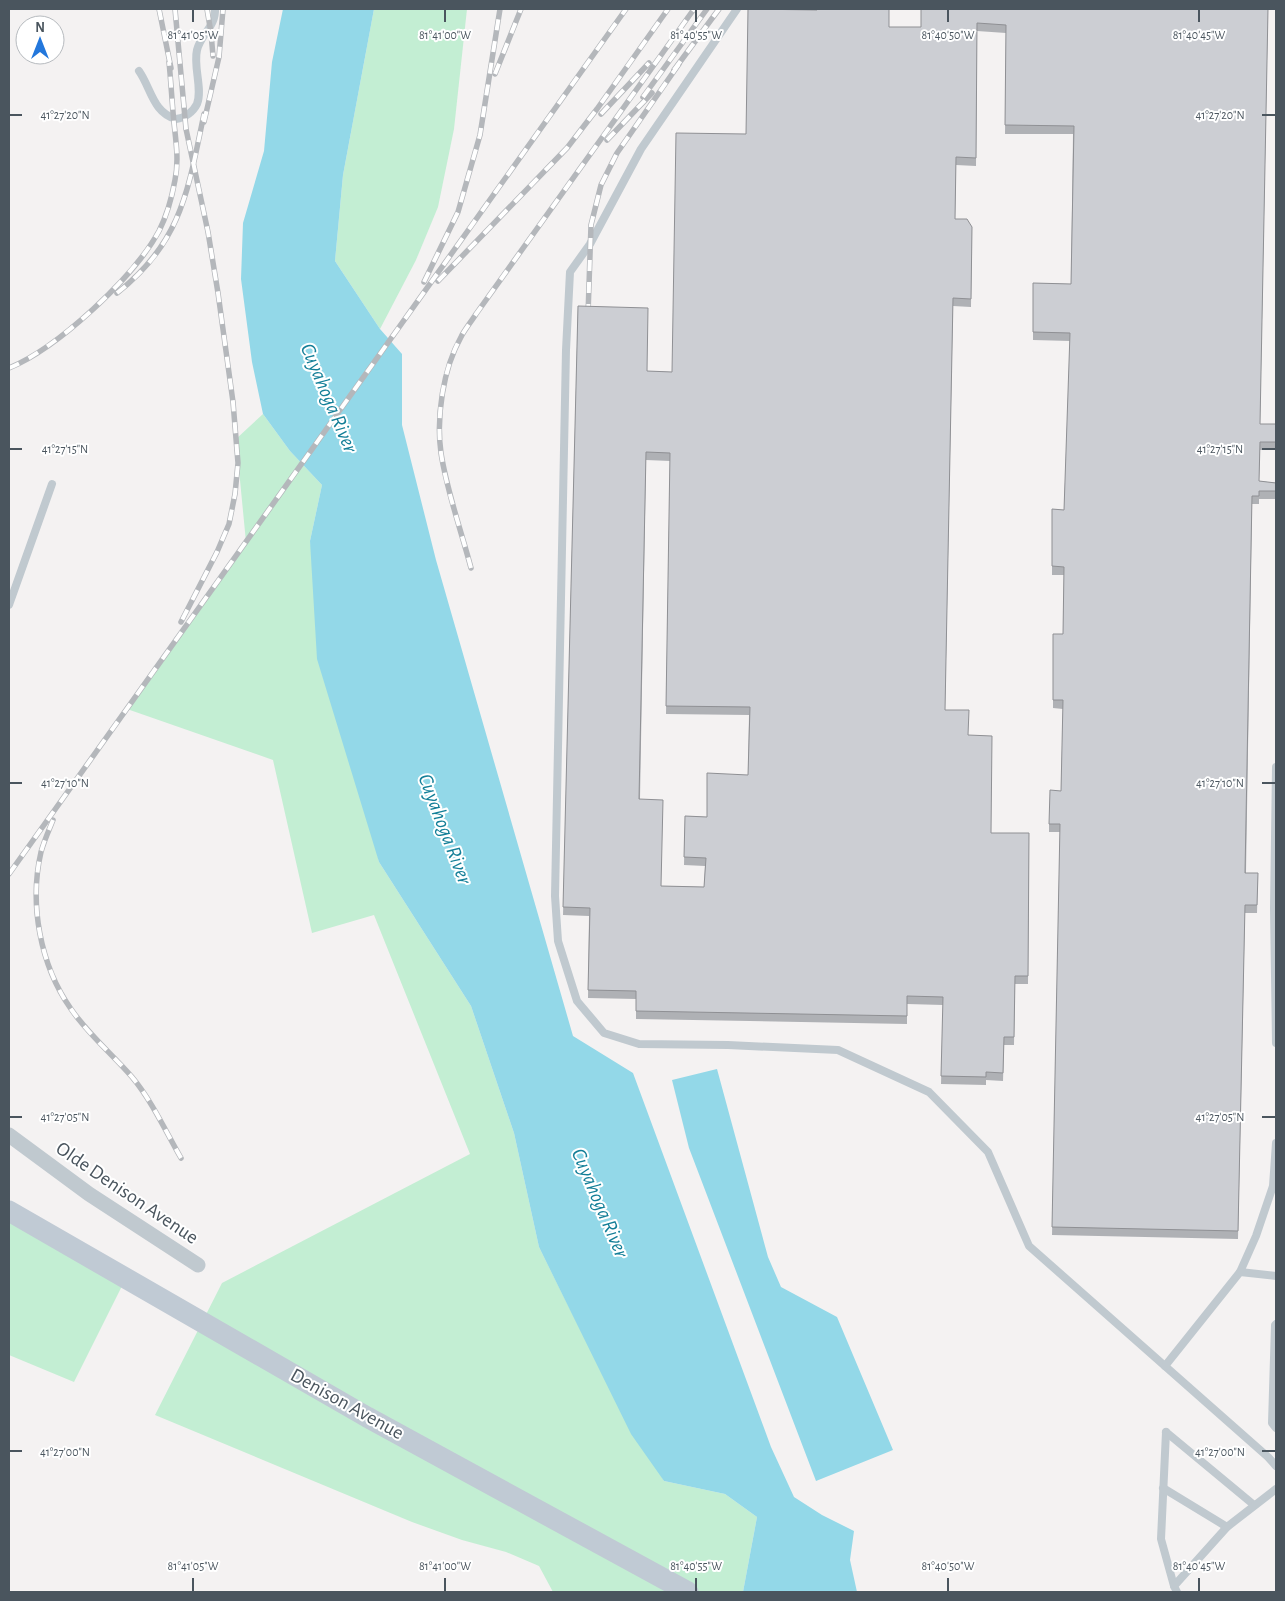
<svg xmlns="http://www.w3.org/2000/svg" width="1285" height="1601" font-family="'Alegreya Sans',sans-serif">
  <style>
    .green { fill: #c3eed3 }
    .water { fill: #93d8e8 }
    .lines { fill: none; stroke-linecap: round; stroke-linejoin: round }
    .service { stroke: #c0c9cf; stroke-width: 8 }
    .minor { stroke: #c0c9cf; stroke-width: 15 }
    .secondary { stroke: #c0cad4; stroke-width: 21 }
    .rail-casing { stroke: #b4b7bb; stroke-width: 5.5 }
    .rail { stroke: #fff; stroke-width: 4; stroke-dasharray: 11; stroke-linecap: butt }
    .wall { fill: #afb1b5; fill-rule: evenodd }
    .building { fill: #ccced3; stroke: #8f9094; fill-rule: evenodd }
    .ticks { fill: none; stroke: #4a555e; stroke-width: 2 }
    .labels { text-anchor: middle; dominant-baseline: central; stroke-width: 4; stroke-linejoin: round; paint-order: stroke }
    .street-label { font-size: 20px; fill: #4a555e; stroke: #fff }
    .water-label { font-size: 21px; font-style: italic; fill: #147f98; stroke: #fff }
    .ticks-label { font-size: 12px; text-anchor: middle; fill: #4a555e; stroke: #fff; stroke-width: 4; stroke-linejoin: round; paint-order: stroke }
  </style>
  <rect width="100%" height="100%" fill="#f4f2f2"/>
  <!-- green -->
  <g class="green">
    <polygon points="374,9 467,9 454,129 438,207 416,260 380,329 335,261 343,175"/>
    <polygon points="263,414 290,451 322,485 310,541 379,862 471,1006 514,1133 539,1247 591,1351 664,1481 725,1494 757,1517 743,1592 553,1592 539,1566 506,1552 462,1540 412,1522 155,1415 222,1283 470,1154 374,915 312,933 273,760 127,709 246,542 236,439"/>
    <polygon points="9,1211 126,1278 74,1382 9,1355"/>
  </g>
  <!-- water -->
  <g class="water">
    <polygon points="283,9 374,9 343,175 335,261 380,329 402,354 402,425 436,560 573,1036 633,1073 771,1447 794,1497 822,1515 854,1531 850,1560 857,1592 743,1592 757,1517 725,1494 664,1481 631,1434 539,1247 514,1133 471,1006 379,862 317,659 310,541 322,485 290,451 263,414 252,362 241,279 243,223 264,151 272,62"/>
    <polygon points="717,1069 768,1257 781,1287 837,1317 893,1450 816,1481 689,1148 672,1080"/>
  </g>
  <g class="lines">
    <!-- service -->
    <g class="service">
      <polyline points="737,9 641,149 590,244 570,272 566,350 555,896 558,941 577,1001 604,1033 639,1044 728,1045 838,1050 929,1092 988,1152 1029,1246 1268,1457 1276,1466"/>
      <path d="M139 71C151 88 153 113 176 119 185 118 193 112 197 104 203 89 193 67 197 50 201 34 216 26 215 9"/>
      <polyline points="9,605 52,484"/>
      <polyline points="1276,767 1274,908 1276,1043"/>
      <polyline points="1240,1272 1256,1236 1273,1186 1276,1143"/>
      <polyline points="1276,1324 1275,1325 1272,1423 1276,1428"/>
      <polyline points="1165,1366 1240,1272 1276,1276"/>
      <polyline points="1166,1432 1161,1539 1174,1586"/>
      <polyline points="1166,1432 1254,1505"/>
      <polyline points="1163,1488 1227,1527"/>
      <polyline points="1177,1592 1174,1586 1227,1527 1276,1489"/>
    </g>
    <!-- minor -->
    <polyline class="minor" points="9,1135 89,1194 198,1265"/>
    <!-- secondary -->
    <polyline class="secondary" points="9,1211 367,1417 688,1592"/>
    <defs>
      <g id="rail">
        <polyline points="159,9 171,68"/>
        <polyline points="175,9 186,129 208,232 218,293 233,402 238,463 235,494 229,524 217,552 181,622"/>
        <polyline points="207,9 211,33 213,56"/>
        <polyline points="674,70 719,9"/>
        <polyline points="495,74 521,9"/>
        <polyline points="643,97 707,9"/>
        <polyline points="601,114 649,63"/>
        <polyline points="204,122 219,57 223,9"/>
        <polyline points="607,140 652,93"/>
        <polyline points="438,281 567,148 597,109 668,9"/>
        <polyline points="424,282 458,212 480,135 500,9"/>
        <path d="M117 293C182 242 188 190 204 114"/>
        <polyline points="588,315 591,225 601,185 617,153 679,64"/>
        <path d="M9 368C58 348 134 277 159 231 167 215 172 197 175 180 179 161 176 142 174 123 172 103 171 82 169 62"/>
        <path d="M471 568C461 530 447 492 441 453 436 417 443 369 461 337 465 329 471 322 476 314L694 9"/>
        <path d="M53 820C49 830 44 841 41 852 29 904 40 965 71 1009 88 1034 112 1054 132 1077 152 1101 166 1132 181 1158"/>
        <polyline points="9,874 626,9"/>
      </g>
    </defs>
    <!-- rail casing -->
    <use href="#rail" class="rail-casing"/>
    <!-- rail -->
    <use href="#rail" class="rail"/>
  </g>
  <!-- wall -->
  <path class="wall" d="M921 9H1268L1260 424H1276V450H1260L1259 481 1276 483V499H1259V504H1252L1246 873H1258L1257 913H1245L1238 1239 1052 1235 1060 832H1049V824L1061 791 1063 709 1053 708V634H1063L1064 575H1052V509L1064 510 1070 341 1033 340V283L1071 284 1073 134H1005L1006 33 977 31 976 166 956 165 955 219 972 227 971 307 953 306 945 710 968 735 991 833H1029L1028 984H1015L1014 1045H1004L1003 1081 986 1080V1085L941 1084 943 1005 907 1004V1024L636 1019V999L588 998 589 916 563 915 578 306 647 371 672 372 746 134 889 27H921ZM646 460 670 461 666 714 749 715 748 775 707 817 685 816 684 865 705 866 704 887 661 886 640 799Z"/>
  <!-- building -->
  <path class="building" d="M748 9 817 10V9H889V27H921V9H1268L1260 424H1276V442H1260L1259 481 1276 483V491H1259V496H1252L1245 873H1258L1257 905H1245L1238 1231 1052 1227 1060 824H1049L1050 790 1061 791 1063 700H1053V634H1063L1064 567 1052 566V509L1064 510 1070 333 1033 332V283L1071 284 1074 126 1005 125 1006 25 977 23 976 158 956 157 955 219H967L972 227 971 299 953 298 945 710H969L968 735 992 736 991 833H1029L1028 976H1015L1014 1037H1004L1003 1073 986 1072V1077L941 1076 943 997 907 996V1016L636 1011V991L588 990 590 908 563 907 578 306 648 308 647 371 672 372 676 133 746 134ZM646 452 670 453 666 706 750 707 748 775 707 773V817L685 816 684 857 706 858 704 887 661 886 663 800 639 799Z"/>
  <!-- ticks -->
  <path class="ticks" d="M193 10V22M445 10V22M696 10V22M948 10V22M1199 10V22M10 115H22M1262 115H1275M10 449H22M1262 449H1275M10 783H22M1262 783H1275M10 1117H22M1262 1117H1275M10 1451H22M1262 1451H1275M193 1578V1591M445 1578V1591M696 1578V1591M948 1578V1591M1199 1578V1591"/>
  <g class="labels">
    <!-- street labels -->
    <g class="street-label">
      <text transform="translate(127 1193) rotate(34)">Olde Denison Avenue</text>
      <text transform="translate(347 1404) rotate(29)">Denison Avenue</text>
    </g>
    <!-- water labels -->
    <g class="water-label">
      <text transform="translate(329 398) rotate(67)">Cuyahoga River</text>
      <text transform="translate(445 829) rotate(69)">Cuyahoga River</text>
      <text transform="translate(600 1203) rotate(67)">Cuyahoga River</text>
    </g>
  </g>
  <g class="ticks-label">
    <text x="193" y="39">81°41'05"W</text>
    <text x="445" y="39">81°41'00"W</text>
    <text x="696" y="39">81°40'55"W</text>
    <text x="948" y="39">81°40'50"W</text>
    <text x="1199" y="39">81°40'45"W</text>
    <text x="65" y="119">41°27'20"N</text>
    <text x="1220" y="119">41°27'20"N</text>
    <text x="65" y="453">41°27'15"N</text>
    <text x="1220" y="453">41°27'15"N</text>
    <text x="65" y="787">41°27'10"N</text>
    <text x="1220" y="787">41°27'10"N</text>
    <text x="65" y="1121">41°27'05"N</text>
    <text x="1220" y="1121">41°27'05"N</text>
    <text x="65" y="1456">41°27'00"N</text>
    <text x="1220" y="1456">41°27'00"N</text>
    <text x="193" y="1570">81°41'05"W</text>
    <text x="445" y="1570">81°41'00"W</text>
    <text x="696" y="1570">81°40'55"W</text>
    <text x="948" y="1570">81°40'50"W</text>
    <text x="1199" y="1570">81°40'45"W</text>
  </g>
  <!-- border -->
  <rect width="1285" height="1601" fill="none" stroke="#4a555e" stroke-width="20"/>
  <!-- north arrow -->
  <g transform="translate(40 40)"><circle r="24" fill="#ffffff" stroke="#b7bbbf"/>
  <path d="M0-4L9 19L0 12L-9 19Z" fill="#2377dc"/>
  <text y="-8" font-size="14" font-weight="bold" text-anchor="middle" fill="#4a555e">N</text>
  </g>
</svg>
